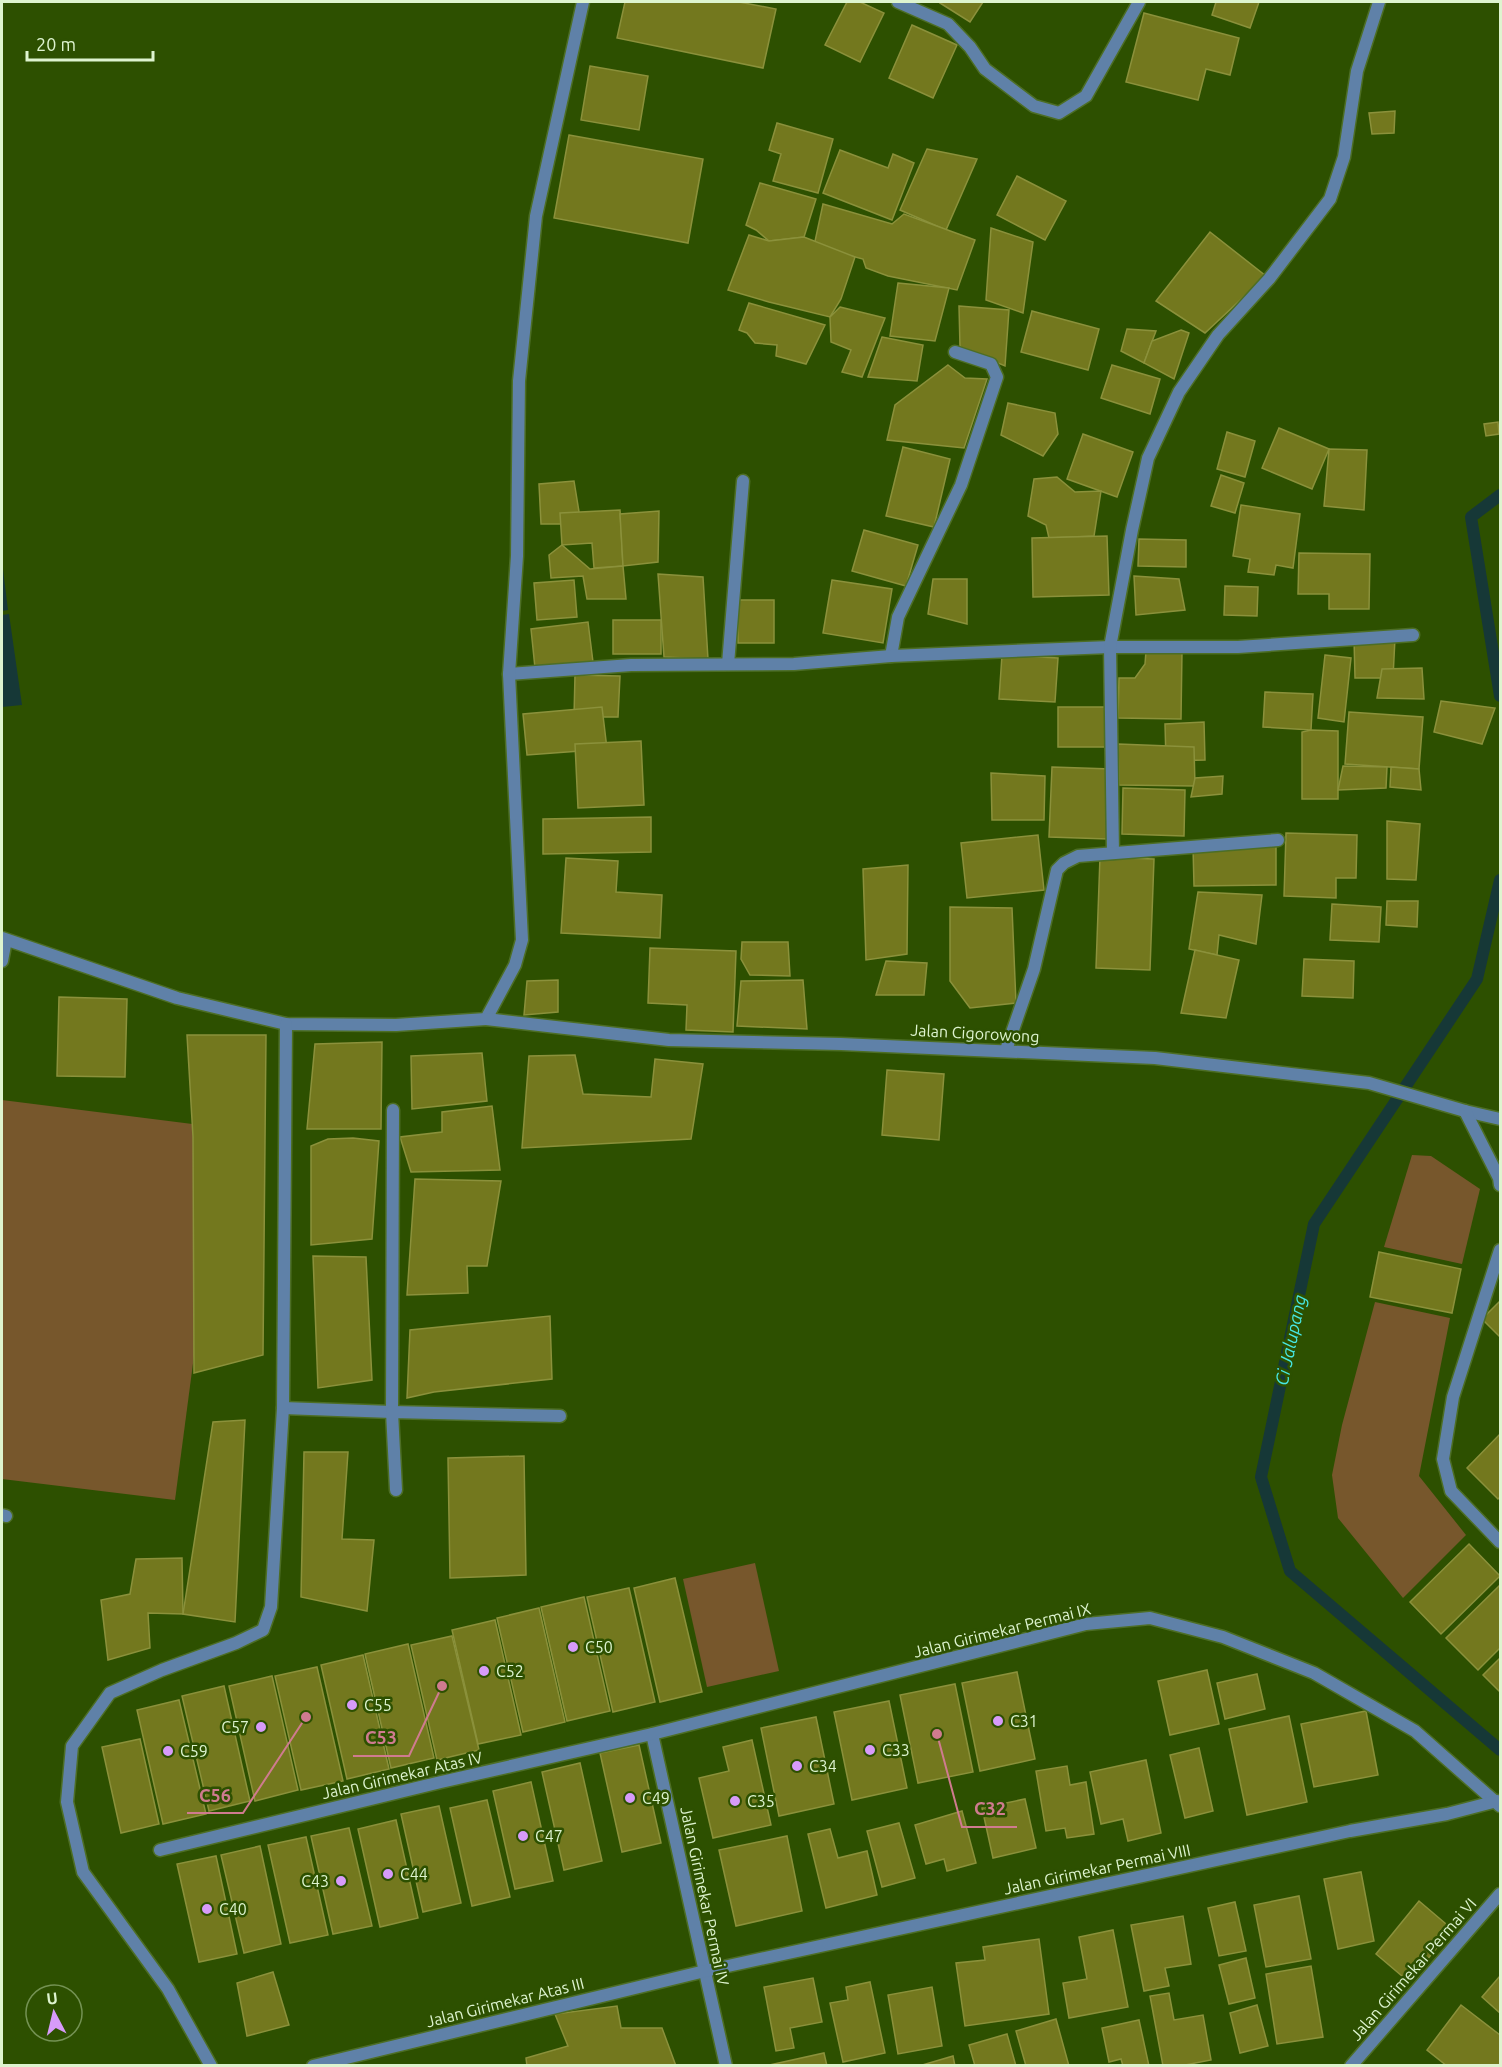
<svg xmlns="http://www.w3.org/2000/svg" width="1502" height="2067" font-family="Ubuntu,sans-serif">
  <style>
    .green { fill: #77572c }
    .water { fill: #163837 }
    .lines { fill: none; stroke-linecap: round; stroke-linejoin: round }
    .stream { stroke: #163837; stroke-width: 12 }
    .building { fill: #73781e; stroke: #8b913b; stroke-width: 1.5 }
    .lane-casing { stroke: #4d6e25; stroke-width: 15 }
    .street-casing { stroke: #4d6e25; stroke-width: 15 }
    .lane { stroke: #5f81a8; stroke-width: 12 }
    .street { stroke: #5f81a8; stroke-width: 12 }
    .poi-dot { fill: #d79bf9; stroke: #2d5000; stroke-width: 2 }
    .labels { text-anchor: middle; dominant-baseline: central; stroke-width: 5; stroke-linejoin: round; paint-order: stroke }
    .street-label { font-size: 16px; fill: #def4cf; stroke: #2d5000 }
    .poi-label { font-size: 16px; fill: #def4cf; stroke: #2d5000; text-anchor: start }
    .water-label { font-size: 18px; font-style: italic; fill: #47e7e3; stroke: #2d5000 }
    .leader { fill: none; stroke: #cf7b8f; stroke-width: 2 }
    .callout-dot { fill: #cf7b8f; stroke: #2d5000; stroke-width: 2 }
    .callout-label { font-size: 18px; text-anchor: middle; font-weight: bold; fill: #cf7b8f; stroke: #2d5000; stroke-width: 5; stroke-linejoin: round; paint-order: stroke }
  </style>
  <rect width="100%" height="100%" fill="#2d5000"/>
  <!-- green -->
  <g class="green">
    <polygon points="2,1100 224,1128 175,1500 2,1479"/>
    <polygon points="1412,1155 1431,1156 1480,1189 1462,1264 1384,1247"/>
    <polygon points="1375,1302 1450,1318 1419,1476 1466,1535 1403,1598 1338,1518 1332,1475 1342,1425"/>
    <polygon points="755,1563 779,1671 707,1687 683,1579"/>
  </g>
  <!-- water -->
  <g class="water">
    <polygon points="2,561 8,610 2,611"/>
    <polygon points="9,614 22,705 2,707 2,615"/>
  </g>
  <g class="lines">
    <!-- stream -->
    <g class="stream">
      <polyline points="1500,495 1471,517 1500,696"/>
      <polyline points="1500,880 1477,979 1314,1224 1261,1477 1290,1571 1500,1750"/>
    </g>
  </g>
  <!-- building -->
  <g class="building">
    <polygon points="625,2 739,2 776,9 763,68 617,38"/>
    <polygon points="847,2 860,2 884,13 860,62 825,45"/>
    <polygon points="941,2 983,2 970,22 940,3"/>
    <polygon points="1216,2 1259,2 1250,28 1212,15"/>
    <polygon points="1144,13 1239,38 1230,75 1206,69 1198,100 1126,82"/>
    <polygon points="912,25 957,45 933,98 889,78"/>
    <polygon points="590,66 648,76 639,130 581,120"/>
    <polygon points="1395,111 1394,133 1372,134 1369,113"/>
    <polygon points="777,123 833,139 818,193 773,181 781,154 769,150"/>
    <polygon points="569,135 703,159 688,243 554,218"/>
    <polygon points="927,149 977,159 946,230 900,210"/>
    <polygon points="840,150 888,168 893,154 914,163 892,220 823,193"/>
    <polygon points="1017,176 1066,201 1045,240 997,215"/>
    <polygon points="760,183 816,199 804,237 769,241 756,230 746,225"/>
    <polygon points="823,204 892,224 904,214 975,240 957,290 888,276 866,268 863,259 814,246"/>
    <polygon points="991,228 1033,242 1023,313 986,300"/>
    <polygon points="1210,232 1266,276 1205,333 1156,301"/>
    <polygon points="749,235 769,241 804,237 855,257 841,299 830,317 769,302 728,290"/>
    <polygon points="898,283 949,288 935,341 890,336"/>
    <polygon points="749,303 825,325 806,364 776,356 777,345 755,343 747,333 739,330"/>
    <polygon points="959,306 1009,310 1005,366 960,347"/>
    <polygon points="840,307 885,318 862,377 842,372 851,350 831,342 830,317"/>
    <polygon points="1032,311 1099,329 1088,370 1021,352"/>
    <polygon points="1127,329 1156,331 1144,363 1121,351"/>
    <polygon points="1181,330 1189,333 1174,379 1144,363 1152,341"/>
    <polygon points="882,337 923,345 917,381 868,377"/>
    <polygon points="948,365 965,378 987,379 964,448 887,440 895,405"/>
    <polygon points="1112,365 1160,379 1150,414 1101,398"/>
    <polygon points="1008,403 1055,413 1058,434 1043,456 1001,435"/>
    <polygon points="1498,422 1499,434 1486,436 1484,424"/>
    <polygon points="1279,428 1329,449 1312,489 1262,468"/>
    <polygon points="1227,432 1255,441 1245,477 1217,469"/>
    <polygon points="1083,434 1133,452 1117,497 1067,479"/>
    <polygon points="903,447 950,459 934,527 886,516"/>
    <polygon points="1329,449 1367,450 1364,510 1324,506"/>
    <polygon points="1221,475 1244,483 1235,513 1211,506"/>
    <polygon points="1057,477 1075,492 1101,491 1094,536 1049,538 1046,525 1028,516 1034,479"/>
    <polygon points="574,481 581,524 541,524 539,484"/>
    <polygon points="1241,505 1300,514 1293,568 1276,565 1274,575 1248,572 1250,559 1233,556"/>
    <polygon points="620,510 623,566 594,568 592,543 562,545 560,513"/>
    <polygon points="659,511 658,562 623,566 620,514"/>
    <polygon points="864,530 918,545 906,586 852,571"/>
    <polygon points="1107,536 1109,595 1033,597 1032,538"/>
    <polygon points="1139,539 1186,540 1186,567 1138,566"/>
    <polygon points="562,545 590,569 623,566 626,599 587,599 583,576 551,578 549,555"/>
    <polygon points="1299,553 1370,554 1369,609 1329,609 1329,594 1298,594"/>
    <polygon points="658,574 703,577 708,659 664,657"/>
    <polygon points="1134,576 1179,579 1185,610 1136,615"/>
    <polygon points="933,579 967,579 967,624 928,614"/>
    <polygon points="574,580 577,617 537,620 534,583"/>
    <polygon points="832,580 892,589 883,643 823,633"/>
    <polygon points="1225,586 1258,587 1257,616 1224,615"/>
    <polygon points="737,600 774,600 774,643 738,643"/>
    <rect x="613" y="620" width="48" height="34"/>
    <polygon points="588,622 593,662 535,668 531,629"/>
    <polygon points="1395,638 1393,678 1355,678 1354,639"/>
    <polygon points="1146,651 1182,651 1181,719 1118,718 1119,678 1135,678 1145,664"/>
    <polygon points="1002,655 1058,658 1055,702 999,699"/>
    <polygon points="1325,655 1351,658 1344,722 1318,718"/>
    <polygon points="1422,668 1424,699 1377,698 1382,669"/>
    <polygon points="575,675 620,676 618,717 574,717"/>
    <polygon points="1265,692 1313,694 1311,730 1263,727"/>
    <polygon points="1441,701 1495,708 1482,744 1434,732"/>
    <polygon points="602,707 607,749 527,755 523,714"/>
    <rect x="1058" y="707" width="49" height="40"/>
    <polygon points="1349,712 1423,717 1419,769 1345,764"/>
    <polygon points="1204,722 1205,760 1166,761 1165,724"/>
    <polygon points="1311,730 1338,731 1338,799 1302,799 1302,732"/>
    <polygon points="641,741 644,805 578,808 575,744"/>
    <polygon points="1118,744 1194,747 1195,786 1119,785"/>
    <polygon points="1343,766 1387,767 1386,788 1338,790"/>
    <polygon points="1052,767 1111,769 1108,839 1049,837"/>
    <polygon points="1391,767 1419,769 1421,790 1390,787"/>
    <polygon points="991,773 1045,776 1044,820 992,820"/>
    <polygon points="1223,776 1222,794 1191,797 1195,778"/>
    <polygon points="1123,788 1185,790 1184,836 1122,834"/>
    <polygon points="651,817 651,852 543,854 543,819"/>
    <polygon points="1387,821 1420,824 1416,880 1387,879"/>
    <polygon points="1286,833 1357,835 1356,878 1336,878 1336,898 1284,896"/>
    <polygon points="1038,835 1044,890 967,898 961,843"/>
    <polygon points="1276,846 1276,885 1194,886 1193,847"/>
    <polygon points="1100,857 1154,859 1150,970 1096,968"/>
    <polygon points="566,858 618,861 616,892 662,895 660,938 561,933"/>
    <polygon points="908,865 907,954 866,960 863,869"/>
    <polygon points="1198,892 1262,895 1256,944 1219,935 1217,955 1189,949"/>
    <polygon points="1387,901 1418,901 1417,927 1386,925"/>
    <polygon points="1332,904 1381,907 1379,942 1330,940"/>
    <polygon points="950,907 1012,908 1016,1003 970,1008 950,981"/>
    <polygon points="742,942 788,942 790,976 750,975 741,959"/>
    <polygon points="650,948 736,951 733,1032 686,1030 687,1005 648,1003"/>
    <polygon points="1195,950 1239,960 1226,1018 1181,1013"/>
    <polygon points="1304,959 1354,961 1353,998 1302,996"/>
    <polygon points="886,961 927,963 924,995 876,995"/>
    <polygon points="558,980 558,1012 524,1015 527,981"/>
    <polygon points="803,980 807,1029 737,1026 741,981"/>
    <polygon points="59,997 127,999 125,1077 57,1076"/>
    <polygon points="187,1035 266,1035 263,1355 194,1373 193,1137"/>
    <polygon points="382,1042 381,1129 307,1129 315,1044"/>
    <polygon points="482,1053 487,1101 412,1109 411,1056"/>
    <polygon points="575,1055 583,1094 651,1097 655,1059 703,1064 691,1139 522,1148 529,1056"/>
    <polygon points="887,1070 944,1074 939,1140 882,1135"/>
    <polygon points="492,1106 500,1170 411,1172 400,1137 442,1132 442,1112"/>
    <polygon points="353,1138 379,1141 372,1239 311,1245 311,1146 328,1139"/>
    <polygon points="415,1179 501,1181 487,1266 467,1266 468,1293 407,1295"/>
    <polygon points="1379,1252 1461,1269 1452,1313 1370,1297"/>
    <polygon points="313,1256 366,1257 372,1380 318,1388"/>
    <polygon points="1500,1301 1500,1337 1482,1319"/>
    <polygon points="550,1316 552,1379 434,1392 407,1398 410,1330"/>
    <polygon points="245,1420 235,1622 183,1614 213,1422"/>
    <polygon points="1500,1434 1500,1497 1498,1499 1467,1468"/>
    <polygon points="304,1452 348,1452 342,1539 374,1540 367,1611 301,1597"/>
    <polygon points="524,1456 526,1575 450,1578 448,1458"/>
    <polygon points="1469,1544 1500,1576 1441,1634 1410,1602"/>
    <polygon points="182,1558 183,1614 148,1613 150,1648 108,1660 101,1600 130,1594 136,1559"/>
    <polygon points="675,1578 702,1692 660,1702 634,1588"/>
    <polygon points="1500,1585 1500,1648 1478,1670 1446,1638"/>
    <polygon points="629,1588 655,1702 613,1712 587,1597"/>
    <polygon points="584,1597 610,1711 567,1721 541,1607"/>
    <polygon points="539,1608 565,1722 523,1732 497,1618"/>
    <polygon points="495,1620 521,1735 478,1744 452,1630"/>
    <polygon points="452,1636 479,1750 437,1760 411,1645"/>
    <polygon points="408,1644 434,1758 391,1768 365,1654"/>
    <polygon points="363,1655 389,1769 347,1779 321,1665"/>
    <polygon points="1500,1658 1500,1692 1483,1675"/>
    <polygon points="317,1667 343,1781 301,1790 275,1676"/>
    <polygon points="1207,1670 1219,1724 1170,1735 1158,1681"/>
    <polygon points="1017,1672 1035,1759 980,1771 962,1683"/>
    <polygon points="1257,1674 1265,1709 1225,1719 1217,1683"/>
    <polygon points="272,1676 298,1790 255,1801 229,1686"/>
    <polygon points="955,1684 973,1772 918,1783 900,1695"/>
    <polygon points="224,1686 250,1801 209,1811 182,1696"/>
    <polygon points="179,1700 206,1814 163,1824 137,1710"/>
    <polygon points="889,1701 907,1788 852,1800 834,1712"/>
    <polygon points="1366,1711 1378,1775 1314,1787 1301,1724"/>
    <polygon points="1289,1716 1307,1802 1247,1815 1229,1729"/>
    <polygon points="816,1717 834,1804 779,1816 761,1728"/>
    <polygon points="140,1739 159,1824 121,1833 102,1747"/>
    <polygon points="752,1740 771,1825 713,1838 699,1778 729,1771 723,1747"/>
    <polygon points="639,1745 661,1843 622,1852 600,1753"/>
    <polygon points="1199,1748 1213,1811 1185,1818 1170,1755"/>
    <polygon points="1146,1760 1161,1833 1128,1841 1123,1819 1101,1824 1090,1772"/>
    <polygon points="580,1763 602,1861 564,1870 542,1772"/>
    <polygon points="1067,1766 1070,1785 1086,1782 1094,1834 1067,1838 1065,1828 1046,1831 1036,1771"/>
    <polygon points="531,1782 553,1881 515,1889 493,1791"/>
    <polygon points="1025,1799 1036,1848 993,1858 982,1808"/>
    <polygon points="487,1800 510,1897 472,1906 450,1808"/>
    <polygon points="439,1806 461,1903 423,1912 401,1814"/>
    <polygon points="962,1811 976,1863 947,1871 944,1859 926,1864 915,1825"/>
    <polygon points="396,1820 418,1918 380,1927 358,1829"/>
    <polygon points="899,1823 915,1878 882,1887 867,1831"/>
    <polygon points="349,1828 372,1926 333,1934 311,1836"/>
    <polygon points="830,1829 838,1858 867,1851 877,1895 826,1908 808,1834"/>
    <polygon points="787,1836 802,1911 736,1926 719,1850"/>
    <polygon points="306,1837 328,1935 290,1943 268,1845"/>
    <polygon points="260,1846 281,1944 244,1953 221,1855"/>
    <polygon points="216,1856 237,1954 199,1962 177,1864"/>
    <polygon points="1361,1872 1374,1941 1338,1949 1324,1879"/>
    <polygon points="1299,1896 1311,1959 1266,1967 1254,1905"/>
    <polygon points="1419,1901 1452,1929 1409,1982 1376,1954"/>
    <polygon points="1235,1902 1246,1951 1219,1956 1208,1908"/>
    <polygon points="1183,1916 1191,1964 1165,1968 1169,1986 1144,1991 1131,1925"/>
    <polygon points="1113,1930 1128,2007 1069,2018 1063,1983 1087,1979 1079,1937"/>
    <polygon points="1039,1939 1049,2014 965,2026 956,1963 985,1960 983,1947"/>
    <polygon points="1246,1958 1255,1998 1229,2004 1219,1965"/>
    <polygon points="1311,1966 1323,2037 1277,2044 1266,1974"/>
    <polygon points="273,1972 289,2025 247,2036 237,1983"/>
    <polygon points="1500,1976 1500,2013 1482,1997"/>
    <polygon points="813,1978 822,2022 790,2028 794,2048 776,2051 764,1987"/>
    <polygon points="870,1982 885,2053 843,2062 830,2003 848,2000 846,1987"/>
    <polygon points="932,1987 942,2046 898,2054 888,1995"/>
    <polygon points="1169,1993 1174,2020 1203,2015 1211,2060 1180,2066 1163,2066 1150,1996"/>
    <polygon points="1257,2005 1268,2046 1240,2053 1230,2013"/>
    <polygon points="1461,2005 1500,2035 1500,2066 1447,2066 1427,2050"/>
    <polygon points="617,2006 621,2028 662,2028 676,2066 527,2066 526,2058 568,2046 555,2014"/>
    <polygon points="1056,2019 1069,2066 1026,2066 1016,2031"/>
    <polygon points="1139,2020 1149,2066 1123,2066 1121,2059 1109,2062 1102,2028"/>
    <polygon points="1007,2034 1016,2066 975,2066 969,2045"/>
    <polygon points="824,2053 827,2066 765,2066"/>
    <polygon points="953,2056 955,2066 919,2066"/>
  </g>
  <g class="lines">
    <defs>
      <polyline id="lane" points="2,961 6,940"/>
      <g id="street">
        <polyline points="898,2 948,24 970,47 985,69 1034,106 1059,113 1086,96 1139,2"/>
        <polyline points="891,656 898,617 961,485 997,377 991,364 955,352"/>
        <polyline points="728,664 743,481"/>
        <polyline points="509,674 631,665 794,664 891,656 1110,647 1238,647 1413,635"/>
        <polyline points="1113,853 1110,647 1132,530 1148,458 1179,392 1218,335 1269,279 1330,199 1344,157 1357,71 1379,2"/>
        <polyline points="2,938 177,998 286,1024 396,1025 486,1019 515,965 522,940 509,674 517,556 519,381 536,216 583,2"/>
        <polyline points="486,1019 669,1040 841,1044 1155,1058 1369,1083 1465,1111 1500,1119"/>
        <polyline points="1006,1050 1034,969 1057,870 1064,863 1078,856 1278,840"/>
        <polyline points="1465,1111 1499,1178 1500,1185"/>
        <polyline points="1500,1250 1453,1397 1443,1459 1451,1491 1500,1542"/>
        <polyline points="283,1408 392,1412 393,1110"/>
        <polyline points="396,1490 392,1412 560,1416"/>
        <polyline points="2,1515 6,1516"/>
        <polyline points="652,1734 726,2066"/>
        <polyline points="160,1850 441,1782 652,1734 1086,1624 1150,1618 1223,1637 1314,1673 1415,1731 1500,1806"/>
        <polyline points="211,2066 168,1989 83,1872 67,1802 72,1746 110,1693 162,1670 236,1643 263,1630 271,1607 283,1408 286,1024"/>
        <polyline points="313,2066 705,1971 1350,1831 1447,1814 1497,1801"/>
        <polyline points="1351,2066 1500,1894"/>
      </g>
    </defs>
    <!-- lane casing -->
    <use href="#lane" class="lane-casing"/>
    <!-- street casing -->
    <use href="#street" class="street-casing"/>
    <!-- lane -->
    <use href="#lane" class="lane"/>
    <!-- street -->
    <use href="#street" class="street"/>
  </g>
  <!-- markers -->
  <g class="poi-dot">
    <circle cx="573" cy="1647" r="6"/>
    <circle cx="484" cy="1671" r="6"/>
    <circle cx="352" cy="1705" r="6"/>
    <circle cx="998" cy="1721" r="6"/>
    <circle cx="261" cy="1727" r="6"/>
    <circle cx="870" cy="1750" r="6"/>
    <circle cx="168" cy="1751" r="6"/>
    <circle cx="797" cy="1766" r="6"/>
    <circle cx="630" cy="1798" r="6"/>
    <circle cx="735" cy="1801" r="6"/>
    <circle cx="523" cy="1836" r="6"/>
    <circle cx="388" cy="1874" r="6"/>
    <circle cx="341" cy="1881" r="6"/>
    <circle cx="207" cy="1909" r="6"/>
  </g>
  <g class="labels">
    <!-- street labels -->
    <g class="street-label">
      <text transform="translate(975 1033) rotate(3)">Jalan Cigorowong</text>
      <text transform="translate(1002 1630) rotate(-14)">Jalan Girimekar Permai IX</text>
      <text transform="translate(402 1775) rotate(-13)">Jalan Girimekar Atas IV</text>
      <text transform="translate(1097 1869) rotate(-12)">Jalan Girimekar Permai VIII</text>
      <text transform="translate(705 1896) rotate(78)">Jalan Girimekar Permai IV</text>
      <text transform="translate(1413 1969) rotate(-49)">Jalan Girimekar Permai VI</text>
      <text transform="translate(505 2002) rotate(-14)">Jalan Girimekar Atas III</text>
    </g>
    <!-- poi labels -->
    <g class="poi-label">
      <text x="585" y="1647">C50</text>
      <text x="496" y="1671">C52</text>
      <text x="364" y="1705">C55</text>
      <text x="1010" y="1721">C31</text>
      <text x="249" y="1727" text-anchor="end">C57</text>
      <text x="882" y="1750">C33</text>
      <text x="180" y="1751">C59</text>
      <text x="809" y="1766">C34</text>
      <text x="642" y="1798">C49</text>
      <text x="747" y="1801">C35</text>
      <text x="535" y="1836">C47</text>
      <text x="400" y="1874">C44</text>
      <text x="329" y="1881" text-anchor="end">C43</text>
      <text x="219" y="1909">C40</text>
    </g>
    <!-- water labels -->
    <g class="water-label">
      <text transform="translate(1290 1340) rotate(-78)">Ci Jalupang</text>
    </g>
  </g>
  <!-- callouts -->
  <path class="leader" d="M442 1686L409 1756H353M306 1717L243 1813H187M937 1734L962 1827H1017"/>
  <g class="callout-dot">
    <circle cx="442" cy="1686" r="6"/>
    <circle cx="306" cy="1717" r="6"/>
    <circle cx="937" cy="1734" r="6"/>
  </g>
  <g class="callout-label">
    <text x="381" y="1744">C53</text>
    <text x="215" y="1802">C56</text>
    <text x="990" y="1815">C32</text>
  </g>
  <!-- border -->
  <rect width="1502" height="2067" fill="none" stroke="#def4cf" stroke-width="6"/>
  <!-- north arrow -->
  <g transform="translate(54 2013) rotate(353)"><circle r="28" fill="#2d5000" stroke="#749253" stroke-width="1.5"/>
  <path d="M0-4.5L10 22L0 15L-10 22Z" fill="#d79bf9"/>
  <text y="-9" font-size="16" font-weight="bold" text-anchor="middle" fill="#def4cf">U</text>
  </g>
  <!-- scale -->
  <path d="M27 51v9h126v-9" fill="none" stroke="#def4cf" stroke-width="3"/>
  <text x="36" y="51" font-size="18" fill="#def4cf" stroke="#2d5000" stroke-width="4.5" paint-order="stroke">20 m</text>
</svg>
